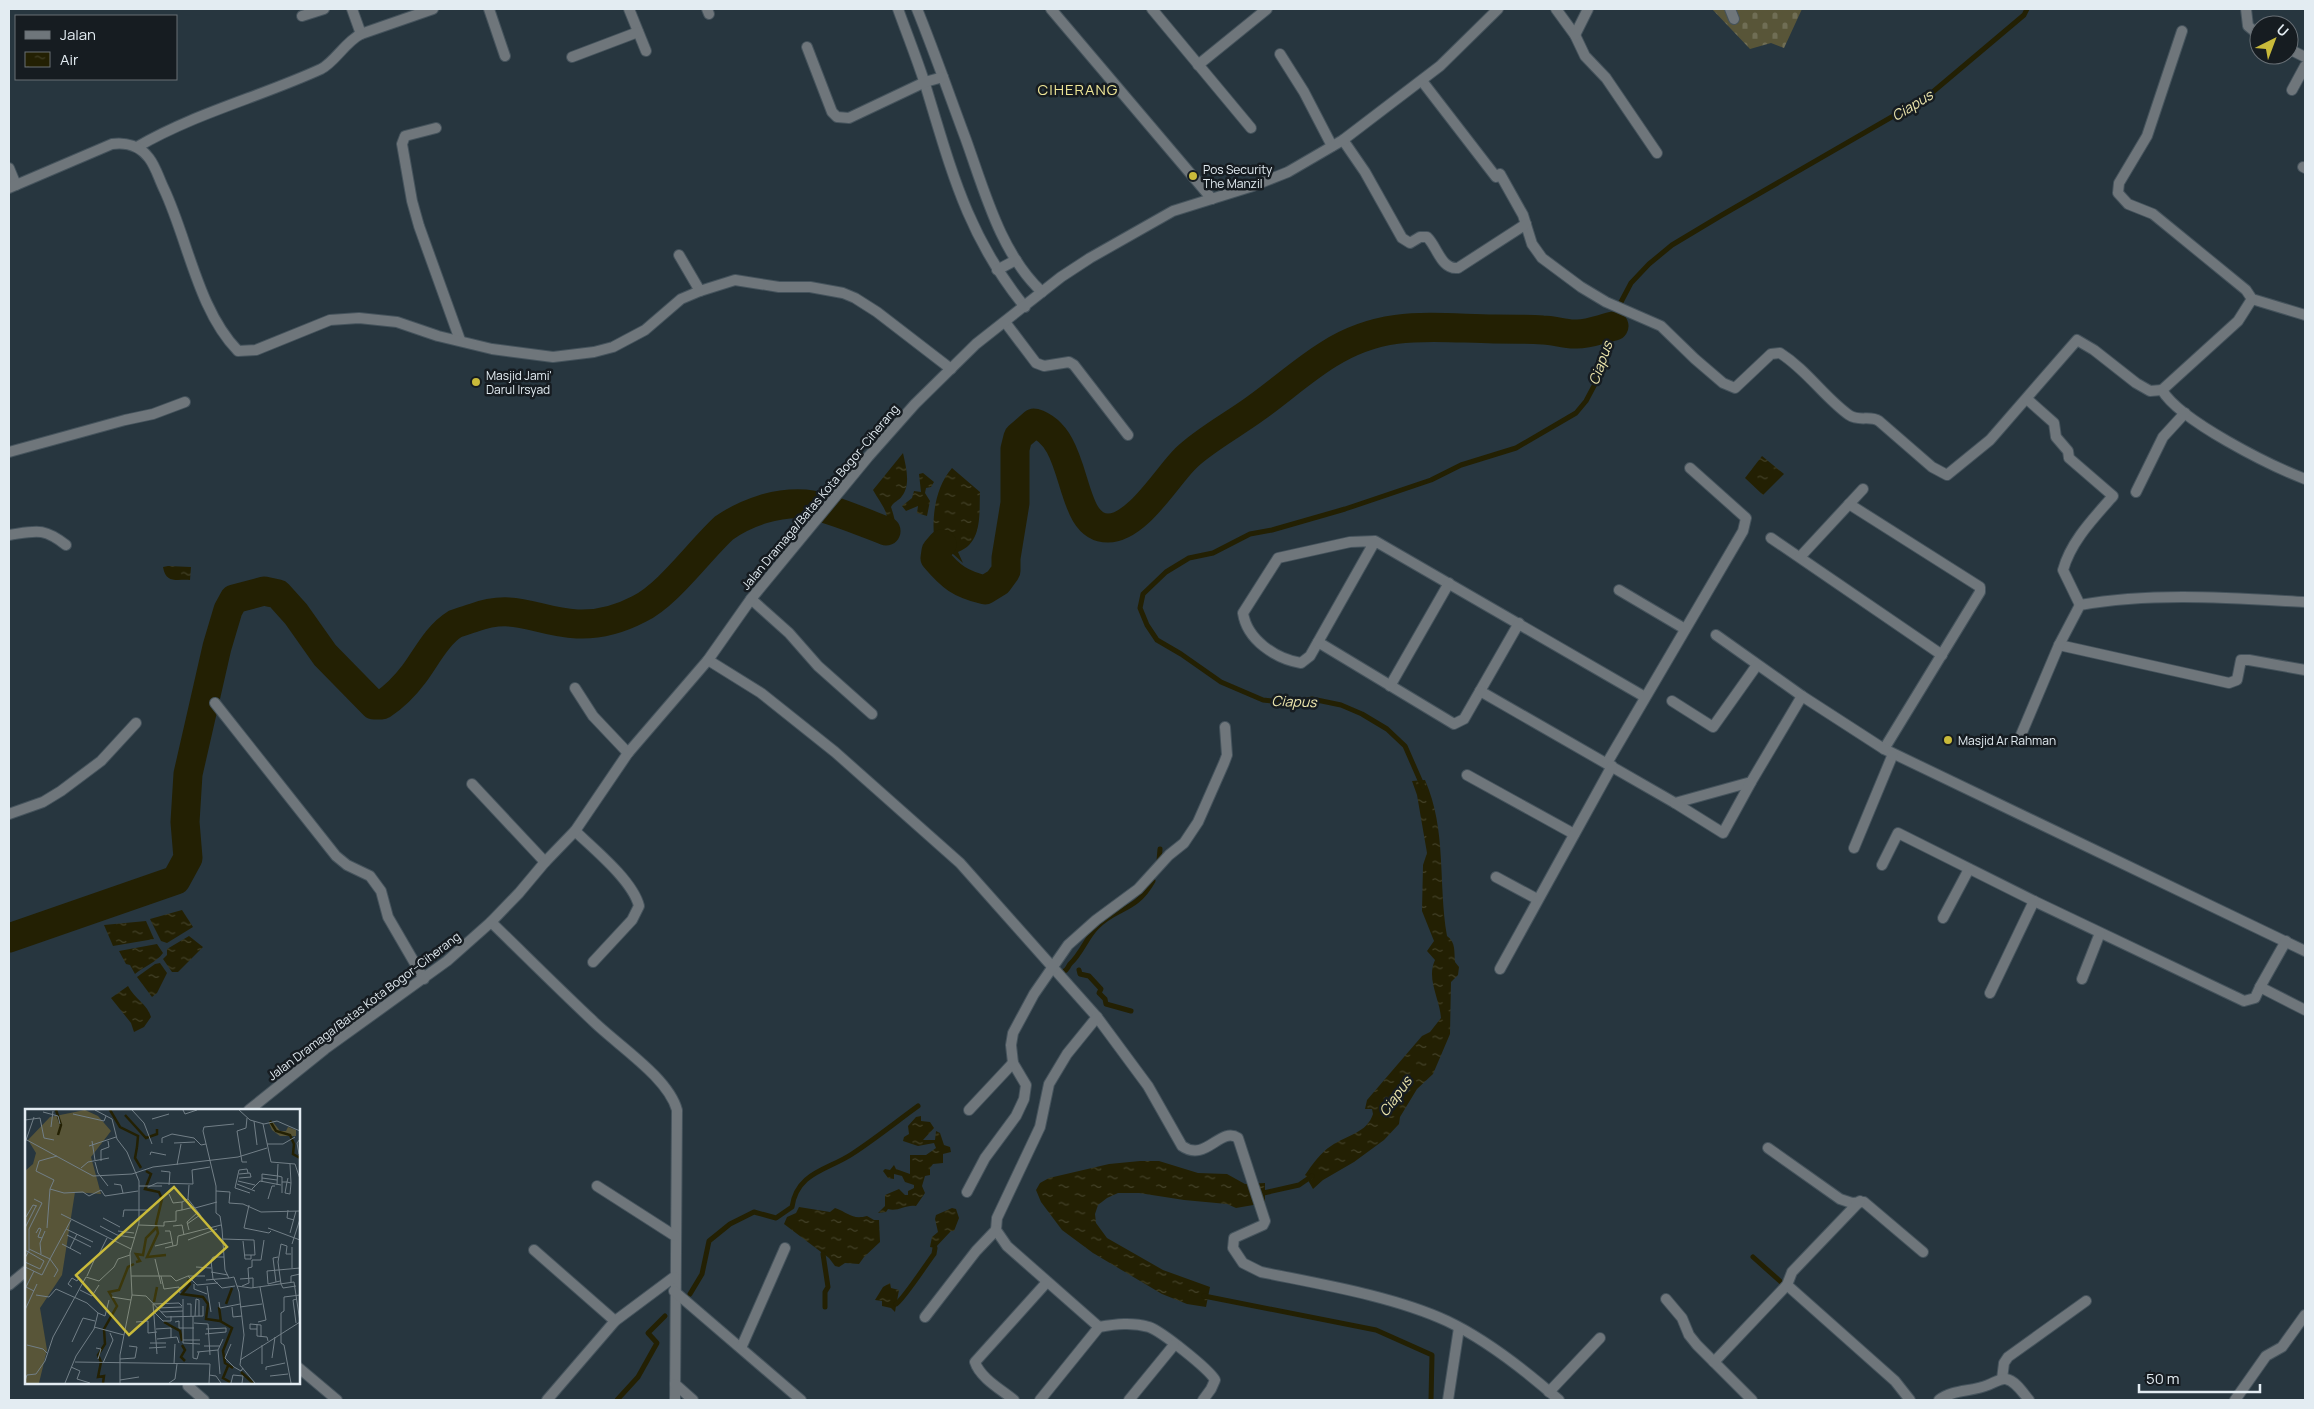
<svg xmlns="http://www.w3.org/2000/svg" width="2314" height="1409" font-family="Manrope,sans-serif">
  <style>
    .cemetery { fill: url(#cemetery-stones) }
    .water { fill: url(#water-ripples) }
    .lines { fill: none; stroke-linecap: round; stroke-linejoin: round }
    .stream { stroke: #232003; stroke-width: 5 }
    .river { stroke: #232003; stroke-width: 29 }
    .minor-casing { stroke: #45535c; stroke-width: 12 }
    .tertiary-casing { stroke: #45535c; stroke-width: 12 }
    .minor { stroke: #6f767b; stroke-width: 10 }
    .tertiary { stroke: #6f767b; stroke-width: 10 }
    .poi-dot { fill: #c9ba3a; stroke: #161c21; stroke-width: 2 }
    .labels { text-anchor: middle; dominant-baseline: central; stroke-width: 5; stroke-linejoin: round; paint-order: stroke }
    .poi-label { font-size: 12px; fill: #e3ecf2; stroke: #161c21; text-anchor: start }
    .street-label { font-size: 12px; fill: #e3ecf2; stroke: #161c21 }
    .water-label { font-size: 14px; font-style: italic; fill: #eee7ad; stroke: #161c21 }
    .quarter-label { font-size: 15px; letter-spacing: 1px; fill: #eee596; stroke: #161c21 }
    .inset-river { fill: none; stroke: #232003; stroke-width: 2.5 }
    .inset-road { fill: none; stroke: #727f87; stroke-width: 1 }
    .view { fill: #c9ba3a; fill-opacity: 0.15; stroke: #c9ba3a; stroke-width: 2.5 }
    .inset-edge { fill: none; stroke: #e3ecf2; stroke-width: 2.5 }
  </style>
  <defs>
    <pattern id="cemetery-stones" width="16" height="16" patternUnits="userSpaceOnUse" patternTransform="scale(1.25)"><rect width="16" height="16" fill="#585538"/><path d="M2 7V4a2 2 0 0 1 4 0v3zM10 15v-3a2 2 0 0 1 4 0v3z" fill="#706e55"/></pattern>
    <pattern id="water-ripples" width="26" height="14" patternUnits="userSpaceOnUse" patternTransform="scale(1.25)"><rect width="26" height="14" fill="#232003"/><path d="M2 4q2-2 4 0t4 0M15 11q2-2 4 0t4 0" fill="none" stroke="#434128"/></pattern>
  </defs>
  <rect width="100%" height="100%" fill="#27363f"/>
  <!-- cemetery -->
  <polygon class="cemetery" points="1712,9 1802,9 1784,48 1771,43 1750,49"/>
  <!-- water -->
  <g class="water">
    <path d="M903 453C906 467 911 484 902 496 899 501 894 501 891 507 895 519 900 535 888 545L884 537C892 514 884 509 873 490Z"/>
    <polygon points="1762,456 1784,474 1763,495 1745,478"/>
    <path d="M952 468 980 492C979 513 983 543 958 552L963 563 934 537C932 514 936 486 952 468Z"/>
    <polygon points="923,473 934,482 931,487 926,488 925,493 930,501 927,516 917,513 918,506 906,511 902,506 912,498 914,491 921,492 919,474"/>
    <path d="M168 566 191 567 190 580C176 579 166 584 163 567Z"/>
    <path d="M1425 780C1447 830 1438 883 1447 936 1456 942 1454 952 1455 962L1459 967 1458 975 1451 982 1450 1034 1433 1074 1417 1089 1400 1117 1399 1124 1384 1140 1354 1162 1323 1180 1313 1189 1305 1175C1312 1165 1321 1152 1331 1146 1347 1135 1367 1133 1373 1114L1372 1109H1365L1367 1100 1422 1036 1430 1032 1441 1018C1440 999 1426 979 1435 960L1427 951 1434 941 1422 911 1423 865 1427 853 1417 795 1412 781Z"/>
    <polygon points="182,910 193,927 167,943 161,941 150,919"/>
    <polygon points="146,921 154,939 113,946 104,925"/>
    <polygon points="189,936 203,947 178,972 172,972 163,959 167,955 167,949"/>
    <path d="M157 944 163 953C157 962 143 967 135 974L130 965 126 964 119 951Z"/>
    <polygon points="160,963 167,973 157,993 152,997 137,977 155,964"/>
    <path d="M128 986C134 998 148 1005 151 1017L144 1027 134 1032 131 1023 111 998Z"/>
    <path d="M921 1116V1121L930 1122 934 1128 923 1140H935L936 1131 940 1133 944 1145 950 1147 951 1152 943 1154V1163L933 1164 930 1168V1175L925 1176 922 1186 925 1193 916 1206C906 1204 898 1212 888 1209L886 1212 878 1213 885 1206V1195L899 1189 905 1195H908V1191L914 1188V1185L905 1182 902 1176 894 1174V1179L888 1178 883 1171 885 1169 890 1170 894 1165 896 1169 910 1174V1155H926L936 1148 934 1143 918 1146 903 1141 904 1137 909 1134 908 1126 916 1117Z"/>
    <polygon points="1140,1161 1159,1161 1198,1173 1227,1174 1245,1184 1265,1183 1265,1203 1236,1208 1227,1204 1184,1200 1139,1193 1118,1193 1107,1198 1098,1205 1095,1214 1096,1223 1107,1238 1163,1270 1210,1287 1206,1307 1187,1304 1162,1294 1093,1253 1062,1230 1041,1202 1036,1190 1040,1183 1049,1178 1109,1164"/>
    <path d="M799 1207 830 1212 835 1208C849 1213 852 1220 867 1216L874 1220H879L880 1242 864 1257 859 1264 845 1263 839 1267 835 1266 829 1258 784 1224 787 1217 796 1213Z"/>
    <polygon points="952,1208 956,1209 959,1218 954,1231 951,1231 935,1248 930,1247 932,1237 938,1232 935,1219 936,1215"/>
    <polygon points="890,1283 891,1288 899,1290 895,1312 891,1308 882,1306 882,1301 875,1300 883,1287"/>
  </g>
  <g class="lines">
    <!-- stream -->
    <g class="stream">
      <polyline points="1423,787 1405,746 1387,729 1362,714 1341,705 1312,699 1293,703 1263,700 1221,682 1181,654 1157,640 1147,625 1140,608 1143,594 1166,572 1189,558 1213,553 1250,534 1272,530 1345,509 1431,480 1461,465 1516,448 1576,413 1586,401 1595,384 1621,302 1631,283 1649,264 1672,245 1722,215 1928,96 2024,15 2027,9"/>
      <polyline points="1159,861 1160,849"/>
      <polyline points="1079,970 1080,974 1089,976 1101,989 1099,993 1105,999 1106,1004 1131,1011"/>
      <path d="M1063 972C1068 970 1067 968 1070 964 1082 953 1086 938 1097 927 1117 906 1135 913 1153 881"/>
      <polyline points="1259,1194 1299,1185 1312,1176"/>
      <polyline points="823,1254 828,1287 825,1292 825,1307"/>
      <polyline points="1753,1257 1781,1282"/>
      <path d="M690 1294 702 1274 709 1241 730 1224 754 1212 776 1218 792 1207C797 1172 828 1170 852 1154 875 1139 896 1122 918 1106"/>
      <polyline points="1204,1296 1376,1330 1432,1355 1431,1400"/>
      <path d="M896 1304C903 1300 927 1263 934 1254L935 1248"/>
      <polyline points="617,1400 638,1377 657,1343 648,1333 665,1316"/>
    </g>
    <!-- river -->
    <g class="river">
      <path d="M942 544 936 551 935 558C951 577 960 584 985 590L998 582 1006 571V558L1015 503V449L1018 437 1034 423C1081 437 1066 528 1108 528 1137 528 1166 478 1185 459 1201 442 1236 423 1256 408 1280 391 1303 370 1329 354 1384 319 1433 328 1494 329 1510 329 1526 329 1543 330 1554 330 1566 335 1577 334 1589 334 1601 329 1614 326"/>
      <path d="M9 938 176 880 188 858 185 822 188 774 217 647 228 610 234 599 264 591 278 594 296 614 325 655 374 705H382C394 697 405 686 414 674 426 658 437 635 455 624 460 622 467 620 473 618 516 602 536 622 577 624 599 625 620 619 639 609 668 595 699 551 724 528 747 512 777 502 805 504 826 506 865 523 886 531"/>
    </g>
    <defs>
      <g id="minor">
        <polyline points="352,9 361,34"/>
        <polyline points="489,9 505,56"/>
        <polyline points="629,9 646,51"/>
        <polyline points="707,9 709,14"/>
        <path d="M898 9C907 34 917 59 925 84 951 169 967 236 1025 307"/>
        <path d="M917 9C934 51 949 94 965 137 984 189 1000 253 1042 292"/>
        <polyline points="1051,9 1212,199"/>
        <polyline points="1152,9 1251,128"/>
        <polyline points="1556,9 1575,35 1585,56 1606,78 1657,153"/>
        <polyline points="1730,9 1734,19"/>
        <polyline points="2246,9 2248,26 2259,35"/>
        <polyline points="302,16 324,9"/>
        <polyline points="2182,31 2147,136 2119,183 2118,193 2128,204 2153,214 2246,290 2252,299 2305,315"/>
        <polyline points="1575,35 1588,9"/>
        <polyline points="807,47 832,112 837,117 849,118 925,82 943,77"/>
        <polyline points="2289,49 2305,57"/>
        <polyline points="1280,54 1304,92 1332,146"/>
        <polyline points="572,57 638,32"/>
        <polyline points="1198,65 1267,9"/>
        <path d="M1422 81 1496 177 1500 174 1523 215 1532 244 1542 258 1581 287 1606 302 1661 326 1695 359 1723 383 1735 388 1771 354 1780 353C1807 370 1824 397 1849 415 1859 422 1870 415 1879 421L1932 467 1947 475 1990 440 2077 340 2094 350 2136 383 2150 391 2162 390"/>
        <polyline points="2292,90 2305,66"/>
        <polyline points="436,128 405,136 402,144 412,201 419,226 460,340"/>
        <path d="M1343 140 1365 172 1402 238 1410 243 1420 237H1427C1437 246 1441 270 1458 268L1526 224"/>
        <path d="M137 147C195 113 260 97 321 69 335 62 345 42 361 34L433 9"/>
        <polyline points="2303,167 2305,168"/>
        <polyline points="9,168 16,185"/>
        <polyline points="679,255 700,291"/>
        <polyline points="997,270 1016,260"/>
        <path d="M2252 299 2238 321 2162 390C2180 421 2271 466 2305 479"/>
        <polyline points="1005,322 1036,363 1044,366 1069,362 1074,365 1128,435"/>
        <path d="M2027 399 2054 423 2056 437 2068 451 2069 458 2113 496C2093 519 2071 541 2063 570L2080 605"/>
        <polyline points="9,452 125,420 153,414 185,402"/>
        <polyline points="2136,492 2163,437 2185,413"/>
        <polyline points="1849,504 1980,587 1980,592 1884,749"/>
        <path d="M9 535C36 531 43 527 66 545"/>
        <polyline points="1771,538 1942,655"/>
        <path d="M1375 541 1310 656 1301 663C1276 659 1247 640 1243 613L1278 558 1350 542 1375 541 1645 697"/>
        <polyline points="1800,557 1863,489"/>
        <polyline points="1619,590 1685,629"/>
        <polyline points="751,599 789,633 818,666 872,714"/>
        <polyline points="1716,635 1802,696"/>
        <polyline points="1318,642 1454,724 1464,719 1519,623"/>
        <polyline points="2059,645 2229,683 2237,680 2241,660 2249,660 2305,670"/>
        <path d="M708 660 761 693 835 752 960 863 1097 1017 1148 1086 1182 1146C1206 1163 1220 1126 1238 1138L1265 1221 1263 1225 1234 1238 1233 1248 1243 1263 1261 1272C1319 1284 1393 1296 1447 1321 1487 1340 1526 1371 1559 1400"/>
        <polyline points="1390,686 1449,583"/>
        <polyline points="575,688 593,716 628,753"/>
        <polyline points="1480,691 1675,803 1751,782 1802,696 1884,749 2305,951"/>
        <polyline points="1672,701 1713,727 1757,665"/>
        <polyline points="215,703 336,856 347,865 370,876 381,891 388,917 424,979"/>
        <path d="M2018 742 2059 645 2080 605C2154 592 2231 598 2305 602"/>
        <polyline points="1607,763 1743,531 1746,518 1690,468"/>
        <polyline points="1467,775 1574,834"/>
        <polyline points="472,784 545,862"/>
        <polyline points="1675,803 1723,833 1751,782"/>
        <polyline points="9,814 43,802 61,791 101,761 136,723"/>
        <path d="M575 831C594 849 633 881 639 906L632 920 593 962"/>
        <polyline points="1854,848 1893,754"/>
        <polyline points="1882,865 1898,833 2034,901 2244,1001 2255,998 2260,987 2305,1010"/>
        <polyline points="1496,877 1537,899"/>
        <polyline points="1943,918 1969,869"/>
        <path d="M491 922C525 955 558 988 592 1020 617 1045 668 1077 677 1110L675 1400"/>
        <polyline points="1500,969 1612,766"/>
        <polyline points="2082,979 2100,933"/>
        <polyline points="2260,987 2286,941"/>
        <polyline points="1990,993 2034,901"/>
        <polyline points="1097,1017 1067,1054 1049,1084 1040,1127 997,1218 996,1230 1007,1246 1099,1327"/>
        <polyline points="969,1110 1013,1063"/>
        <polyline points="1768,1148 1840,1199 1852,1203 1864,1202 1923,1252"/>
        <polyline points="597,1186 675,1236"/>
        <polyline points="967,1192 985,1158 1016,1116 1024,1099 1026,1085 1013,1063 1011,1045 1013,1033 1034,994 1068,945 1096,920 1138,889 1169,855 1184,843 1198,822 1224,763 1227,755 1225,727"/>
        <polyline points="534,1250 615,1321"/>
        <polyline points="1787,1285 1895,1381 1910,1400"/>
        <polyline points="674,1291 801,1400"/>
        <polyline points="1666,1299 1682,1318 1689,1335 1697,1345 1752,1400"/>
        <polyline points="925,1317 976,1251 996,1230"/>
        <polyline points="741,1348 785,1248"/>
        <polyline points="1714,1362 1787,1285 1792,1272 1860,1201"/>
        <polyline points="299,1368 337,1400"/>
        <polyline points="2002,1379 2004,1363 2008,1357 2086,1301"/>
        <polyline points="675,1384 693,1400"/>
        <polyline points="188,1386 204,1400"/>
        <polyline points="1549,1392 1600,1338"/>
        <polyline points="547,1400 615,1321 674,1277"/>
        <path d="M1014 1400C1002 1390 980 1378 975 1362L1047 1282"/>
        <path d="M1040 1400 1099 1327C1116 1324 1132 1322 1149 1327 1161 1331 1209 1369 1215 1380L1211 1389 1203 1400"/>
        <polyline points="1129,1400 1174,1345"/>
        <polyline points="1448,1400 1459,1328"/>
        <path d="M1939 1400C1953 1389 1972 1392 1988 1385 1994 1383 2000 1378 2006 1379 2016 1381 2023 1393 2029 1400"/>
        <polyline points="2235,1400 2266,1356 2282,1347 2305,1315"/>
      </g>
      <g id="tertiary">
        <path d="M9 188 112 144C126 142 140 146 149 158 156 167 159 179 164 189 188 240 198 310 238 351L256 350 330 320 359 318 397 322 438 336 492 349 553 357 594 352 613 347 645 330 681 299 700 291 735 280 779 287H810L843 293 855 298 877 312 951 369"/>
        <polyline points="249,1110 325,1049 447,961 491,922 519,893 545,862 575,831 628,753 708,660 751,599 868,457 915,404 976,344 1061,277 1090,258 1173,211 1253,186 1288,172 1343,140 1440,66 1498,9"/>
        <polyline points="9,1285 26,1271"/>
      </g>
    </defs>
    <!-- minor casing -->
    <use href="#minor" class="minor-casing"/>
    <!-- tertiary casing -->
    <use href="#tertiary" class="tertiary-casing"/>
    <!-- minor -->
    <use href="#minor" class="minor"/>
    <!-- tertiary -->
    <use href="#tertiary" class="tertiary"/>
  </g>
  <!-- markers -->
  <g class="poi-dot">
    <circle cx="1193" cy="176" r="5"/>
    <circle cx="476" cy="382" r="5"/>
    <circle cx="1948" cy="740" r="5"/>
  </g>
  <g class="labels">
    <!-- poi labels -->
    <g class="poi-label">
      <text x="1203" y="169">Pos Security<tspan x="1203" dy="14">The Manzil</tspan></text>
      <text x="486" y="375">Masjid Jami'<tspan x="486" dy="14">Darul Irsyad</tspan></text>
      <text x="1958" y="740">Masjid Ar Rahman</text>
    </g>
    <!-- street labels -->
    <g class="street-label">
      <text transform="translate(820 497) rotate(-50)">Jalan Dramaga/Batas Kota Bogor–Ciherang</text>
      <text transform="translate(364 1006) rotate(-37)">Jalan Dramaga/Batas Kota Bogor–Ciherang</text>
    </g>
    <!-- water labels -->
    <g class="water-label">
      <text transform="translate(1912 105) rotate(-32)">Ciapus</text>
      <text transform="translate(1600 363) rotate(-71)">Ciapus</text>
      <text transform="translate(1294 701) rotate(2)">Ciapus</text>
      <text transform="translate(1395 1096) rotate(-54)">Ciapus</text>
    </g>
    <!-- quarter labels -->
    <g class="quarter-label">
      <text x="1078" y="89">CIHERANG</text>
    </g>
  </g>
  <!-- overview -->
  <g transform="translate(25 1109)">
    <rect width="275" height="275" fill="#27363f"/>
    <path d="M60 1 73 7 86 22 66 48 76 85 50 83 37 166 15 199 22 241 14 274H0V62L8 55 11 44 3 31 25 8Z" fill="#585538"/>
    <path d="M248 13 255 22H261L263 18 271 21V27H255L247 21 244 14Z" fill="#585538"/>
    <path class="inset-river" d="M31 1 36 16 33 26M85 1 95 18 113 27 112 38M100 6 121 29 132 25V20M245 12 251 22 265 26 269 35 268 45 275 49M112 38 110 49 116 59M121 62 126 65 120 80 134 83 137 90 131 115 133 124 122 148 141 146M111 153 115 152 111 145 118 146 121 129 131 119M163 170 165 175 157 185 178 188 183 195 181 210 195 212 207 219 198 242 200 254 208 259M129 193 132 178M201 195 207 179M194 198 196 213M139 213 155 222 157 232M157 236 160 241 156 248 160 252M203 257 198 269 205 273M216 263 228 274M78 274 79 267 73 268 76 253 73 246 80 235 79 220 92 197 84 183 94 181 103 158 109 155"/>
    <path class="inset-road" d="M70 1 87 10 92 30 102 43 114 72V114L105 144 107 186 95 246V274M107 1 119 14 127 35M158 1 160 5 172 1M214 1 225 11 239 15 252 12 275 22M18 3 33 7 35 15M48 5 79 12 81 7M222 9 221 19 212 22 217 53H222M127 10 144 5M0 11 15 9 19 29 29 31M229 12 232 36M209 15 179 18 178 22 191 77V104L195 107 197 120 200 161 204 169 209 168 214 183 219 226 215 256 230 274M238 15 246 53 270 55 275 70M26 18 28 2M0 30 68 67 107 65 128 58 213 48 242 39M67 32 70 51M0 34 9 8M137 34V29L147 25 169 29 176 36 181 35M149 34 170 33M242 35H258L270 28M64 37 91 28M274 45 272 34 275 30M125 46 126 43 141 46M76 52V41L84 38 83 32M70 53 73 64 83 77M265 55 266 74M152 56 156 35M56 59 63 53 84 49M136 62 145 63 144 76M223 64 222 60 214 61 210 79 225 84M214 65 225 64 226 68 214 69M253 67 257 68V84M237 69 252 71M213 72 230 76M237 73V65L253 67M257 73H262L266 74 265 85 260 84 262 73 263 69M89 75 96 76 98 84M212 75 230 82M252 76 253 55M114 77H137M123 78 132 74 168 75 167 61 185 58M25 80 29 71 11 62 14 52 32 47M227 80 235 72 256 76M191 82 205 83 204 94 218 95 236 103 275 102M144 85 148 94 157 93 163 90 164 76M163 90 176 107M243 90 247 77H250M157 93V101L169 98M224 96 219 119 244 124 246 122M170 99 192 93M263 101 262 109 269 111M36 105 106 140M1 108 8 96 12 97M98 108 99 101H125M78 109 95 118M162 115 175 106M114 116 139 117V113L151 112V102L157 101M75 117 92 126 110 129M148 117 157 116 159 126M0 119 11 97M22 119 25 80 39 84 58 83 64 87 76 81 80 87 113 82M243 119 275 131M41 120 68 133M164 121 162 113 173 103M93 122 109 124M140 122H145L148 137M11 124 14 119 16 120 13 128 17 129M265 124 271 102M42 126 66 138M198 130 229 131 230 146H219M163 131 192 120M218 132 220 150H226V146M37 135 56 145M267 135 275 110M130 137 147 133M45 139 52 125M140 139 152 136 153 127 196 116M4 140 25 150 46 111M0 141 19 152M16 145 15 134 20 122M74 145 82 129M266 145H261L262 137 256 135 253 153 256 175 258 179 271 177M199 148H188L186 151 188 170 197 179 210 177M0 149 4 142V120L17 94 9 90M25 150 33 161 29 168M130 150 136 175M0 153 15 160 19 152M0 158 17 166 25 150M171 158 186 159M267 159V138M9 162 1 178 9 182M186 163 203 166M62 167 71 147M106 167H146L151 172 163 167H180M136 167 139 180 154 178 155 184M163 167 172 176 193 174M215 170 228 169V179M181 171 204 169M255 172 243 175 242 162 275 159M251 173 248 149 253 148M266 173V167L275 165M169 175V180L182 185M182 177 186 203M212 177 226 179 269 173 275 213 215 251M217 177 224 174 223 159 227 158V151H236L239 131M47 178 43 175 47 169 52 172 54 169 50 167M55 181 67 187 74 176M11 186 24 188 31 180 62 194 73 204 69 220 51 247 40 274M107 186 121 187 141 208 178 207V197M87 188 106 191M158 190V234L175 235M171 190 174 191V207M194 193 195 199 215 195M128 195 132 245M128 195 154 194 157 197M162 195H166V207M207 198 208 208 217 207M215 198 237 195M132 199 157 198M0 201 12 175M136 203 158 202M73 204 80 207 84 191M130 204 138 212H146V207M168 207V249L172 250 174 243M170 207 171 190M111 213 123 212V224L132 223M150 213 154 212V219H169M233 213 241 211 235 178M169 214 183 215 185 246M271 214 268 191 272 190M232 215V227L242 228 243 232M69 218 99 226M131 220 146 219V229M232 220H225V215L236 216V228M180 225 201 223V219L181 220M132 230 152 228 154 234M158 231H175M47 233 58 209 70 212M125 234H141M206 235 200 249 209 258 216 262 218 259M2 236 18 240 23 245M179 237H195M71 239 76 240 73 250M124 239 141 238M172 243 193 241M247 249 250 228M95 250 110 249 112 238 104 237M50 253 185 255 184 274M78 254 88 231 85 224M149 255 150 235M237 255V236M46 258 55 262 52 270 65 274M241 261V258L260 254M195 265 193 241 198 230M184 266 191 267 196 274M245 267 263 265M95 271 114 268M0 272 2 266 11 265 20 252 28 228 61 168 74 172 89 158 93 150 105 146M144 274 150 270 152 255M206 274 208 266 218 267 217 274M266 274 259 236 256 234V204L259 202V188L275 186"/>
    <path class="view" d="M149 78 202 138 104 226 51 166Z"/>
    <rect width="275" height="275" class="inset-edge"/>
  </g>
  <!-- border -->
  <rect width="2314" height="1409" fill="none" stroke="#e3ecf2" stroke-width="20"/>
  <!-- legend -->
  <rect x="15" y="15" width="162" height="65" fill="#161c21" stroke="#686f75"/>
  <rect x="25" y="31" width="25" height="8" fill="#6f767b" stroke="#686f75"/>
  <text x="60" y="40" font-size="15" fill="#e3ecf2">Jalan</text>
  <rect x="25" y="52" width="25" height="15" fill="url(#water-ripples)" stroke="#686f75"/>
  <text x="60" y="65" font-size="15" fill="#e3ecf2">Air</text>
  <!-- north arrow -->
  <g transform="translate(2274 40) rotate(42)"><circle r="24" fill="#161c21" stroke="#686f75"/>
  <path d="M0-4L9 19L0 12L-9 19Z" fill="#c9ba3a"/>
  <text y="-8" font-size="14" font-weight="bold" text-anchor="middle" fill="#e3ecf2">U</text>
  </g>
  <!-- scale -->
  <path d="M2139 1384v8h121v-8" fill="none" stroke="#e3ecf2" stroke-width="2.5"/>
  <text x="2146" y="1384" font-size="15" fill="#e3ecf2" stroke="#161c21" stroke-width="4" paint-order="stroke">50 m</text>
</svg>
